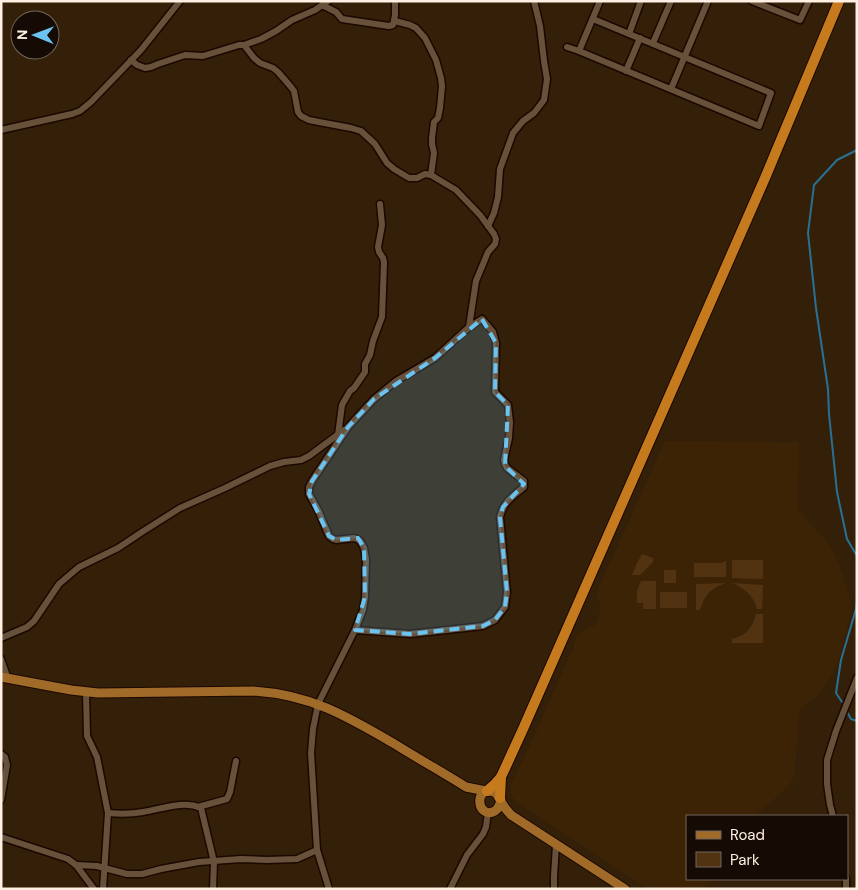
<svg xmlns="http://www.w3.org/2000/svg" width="858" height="890" font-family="'DM Sans',sans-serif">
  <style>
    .built { fill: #3c2305 }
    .green { fill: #513312 }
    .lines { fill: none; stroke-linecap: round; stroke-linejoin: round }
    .stream { stroke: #297194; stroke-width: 2 }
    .minor-casing { stroke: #1b0800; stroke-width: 9 }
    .major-casing { stroke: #1b0800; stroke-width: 11 }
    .highway-casing { stroke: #1b0800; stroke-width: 12 }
    .minor { stroke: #68513a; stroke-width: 6 }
    .major { stroke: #a06a29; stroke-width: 9 }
    .highway { stroke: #c67a1e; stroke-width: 10 }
    .marked { fill: #6ac3f1; fill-opacity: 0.2; stroke: #6ac3f1; stroke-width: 4; stroke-dasharray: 10 6; stroke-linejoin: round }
  </style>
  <rect width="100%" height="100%" fill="#341f09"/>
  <!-- built -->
  <polygon class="built" points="665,441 799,442 798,510 823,537 833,551 843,574 850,599 850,615 847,630 840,657 832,675 816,697 799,711 795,775 788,787 755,816 687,816 687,879 712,879 702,889 648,889 518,803 512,797 510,786 531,743 573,648 577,635 596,624 599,616 600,605 596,594"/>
  <!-- green -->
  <g class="green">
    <polygon points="642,554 653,558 653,562 640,575 632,575 636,565"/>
    <polygon points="732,560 763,560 763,579 732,578"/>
    <polygon points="726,561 726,577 694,577 694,563 721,563"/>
    <rect x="664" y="570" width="12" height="13"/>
    <polygon points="641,581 656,581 656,609 643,609 643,603 637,603 637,591"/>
    <path d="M726 583C710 589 706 593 700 610H696V584Z"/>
    <path d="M732 583 763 585 762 609H757C754 596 744 588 732 583Z"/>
    <rect x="660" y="592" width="27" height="16"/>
    <path d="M756 614H763V643H732V639C746 636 753 627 756 614Z"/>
  </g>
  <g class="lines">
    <!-- stream -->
    <g class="stream">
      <polyline points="857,150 837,160 814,185 808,233 816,308 828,389 829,414 837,492 847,539 857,556"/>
      <polyline points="842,702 836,693 841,660 856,609 857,601"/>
      <polyline points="847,712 851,719 857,721"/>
    </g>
    <defs>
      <g id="minor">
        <polyline points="752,1 800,20 809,1"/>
        <polyline points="322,5 336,12 342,19 389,26 393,25 395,15 395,1"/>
        <polyline points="395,21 410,25 416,28 425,38 436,60 441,78 442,86 440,108 438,118 434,122 432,138 432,144 434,153 431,175"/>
        <polyline points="629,34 641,1"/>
        <polyline points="653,43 671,1"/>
        <polyline points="244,45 261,39 276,31 292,20 315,10 328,1"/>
        <polyline points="567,47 579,51 759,126 771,93 593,19"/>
        <polyline points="579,51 600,1"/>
        <polyline points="131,60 137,65 145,68 151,67 158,64 185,55 203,56 239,45 244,45 254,58 260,63 273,68 278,72 291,87 294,91 298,112 301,116 309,120 319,122 351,128 361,131 375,144 387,163 394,169 409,178 417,178 425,174 431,175 456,190 480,215 494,234 496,239 495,244 488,252 476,281 469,327"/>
        <polyline points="626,71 640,38"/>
        <polyline points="671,89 708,1"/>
        <polyline points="1,130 72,114 80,111 91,102 141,50 180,1"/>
        <polyline points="488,226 494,213 498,197 500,169 513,133 523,121 534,113 544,100 547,79 544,61 540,26 534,1"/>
        <polyline points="338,435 342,405 350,391 354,388 365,372 365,364 370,355 373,341 382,317 384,262 383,258 379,252 378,247 382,225 380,204"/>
        <polyline points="1,638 27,627 34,621 59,584 79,567 118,548 142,532 180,508 225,488 270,466 284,462 301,460 309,456 344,430"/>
        <polyline points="1,659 8,679"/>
        <polyline points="86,692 87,736 97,757 108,813 103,889"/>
        <polyline points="1,754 5,757 7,765 1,800"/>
        <polyline points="198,807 227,799 230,792 236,761"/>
        <path d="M108 813C120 814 132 814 143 812 162 809 183 800 201 808L214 862 213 889"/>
        <polyline points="833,816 830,805 827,784 827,760 836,731 857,678"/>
        <polyline points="1,837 68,859 76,865 94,889"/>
        <polyline points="76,865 97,866 127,874 142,874 161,869 199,862 241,859 267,860 297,859 317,850"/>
        <polyline points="846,879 846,889"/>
        <path d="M329 889 317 850 311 753 313 729 318 704 355 630 363 610 365 597 366 559 364 548 360 541 357 539 354 538 336 540 333 539 329 536 318 510 309 494V487L312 481 348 427 374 399 396 381 435 358 469 327 482 319 493 332 496 343 495 392 508 405 510 422 509 438 504 460 505 464 507 468 524 481V487C512 497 504 501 500 517L507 592 505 607 495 620 483 626 410 634 355 630"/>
        <polyline points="450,889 467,855 483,834 486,827 488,812"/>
        <polyline points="554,889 554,876 556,845"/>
      </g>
      <g id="major">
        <path d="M1 677 71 690 98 693 253 691C311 695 345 715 393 743 417 758 442 772 466 787L486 791"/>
        <path d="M501 800C500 805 499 808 495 811 476 821 473 782 496 793L505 808 511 815 625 889"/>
      </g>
      <g id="highway">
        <polyline points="487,791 495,784 501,777 523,729 632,481 765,178 839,1"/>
        <polyline points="500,798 501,777"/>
      </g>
    </defs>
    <!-- minor casing -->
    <use href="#minor" class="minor-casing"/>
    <!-- major casing -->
    <use href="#major" class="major-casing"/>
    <!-- highway casing -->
    <use href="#highway" class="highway-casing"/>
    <!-- minor -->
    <use href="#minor" class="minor"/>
    <!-- major -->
    <use href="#major" class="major"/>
    <!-- highway -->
    <use href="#highway" class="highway"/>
  </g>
  <!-- marked area -->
  <path class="marked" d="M482 319 496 343 495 392 508 405 505 466 524 484 503 507 500 517 507 592 505 607 495 620 483 626 410 634 355 630 365 597 364 548 358 538 336 540 329 536 309 494 312 481 348 427 374 399 435 358Z"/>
  <!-- border -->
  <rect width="858" height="890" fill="none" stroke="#fff0e3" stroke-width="5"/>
  <!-- legend -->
  <rect x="686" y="815" width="162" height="65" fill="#150b04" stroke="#73675d"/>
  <rect x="696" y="831" width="25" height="8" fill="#a06a29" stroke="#73675d"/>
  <text x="730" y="840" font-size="15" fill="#fff0e3">Road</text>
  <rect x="696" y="852" width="25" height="15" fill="#513312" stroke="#73675d"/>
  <text x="730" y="865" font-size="15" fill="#fff0e3">Park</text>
  <!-- north arrow -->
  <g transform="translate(35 35) rotate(271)"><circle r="24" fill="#150b04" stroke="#73675d"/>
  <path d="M0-4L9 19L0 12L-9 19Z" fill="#6ac3f1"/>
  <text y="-8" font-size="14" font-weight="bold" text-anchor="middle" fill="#fff0e3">N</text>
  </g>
</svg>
